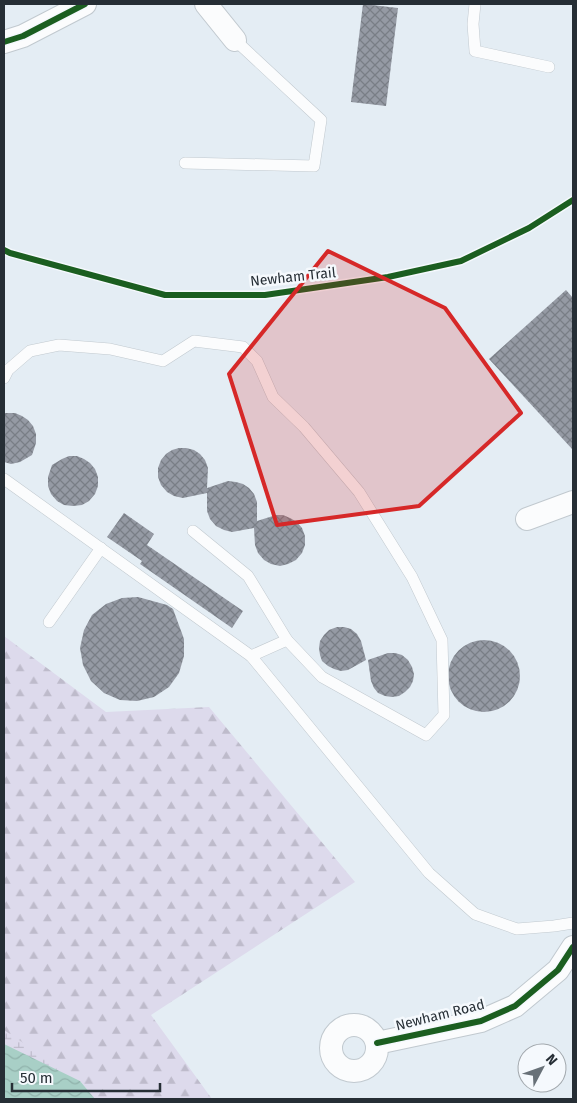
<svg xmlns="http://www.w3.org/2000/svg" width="577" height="1103" font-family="'Fira Sans',sans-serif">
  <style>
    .forest { fill: url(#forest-firs) }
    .wetland { fill: url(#wetland-marsh) }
    .water { fill: url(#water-waves) }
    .building { fill: url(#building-cross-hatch) }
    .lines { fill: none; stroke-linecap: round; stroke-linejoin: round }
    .service-casing { stroke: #c1c9cf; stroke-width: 12 }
    .minor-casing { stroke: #c1c9cf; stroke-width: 24 }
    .service { stroke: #fbfcfd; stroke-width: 11 }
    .minor { stroke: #fbfcfd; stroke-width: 22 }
    .cycleway-casing { stroke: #f5f9fd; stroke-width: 9 }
    .cycleway { stroke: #1b5e20; stroke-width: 6 }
    .marked { fill: #d62828; fill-opacity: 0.2; stroke: #d62828; stroke-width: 4; stroke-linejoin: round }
    .labels { text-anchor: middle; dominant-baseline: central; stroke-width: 5; stroke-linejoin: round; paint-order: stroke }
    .street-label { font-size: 14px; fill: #262e35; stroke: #f5f9fd }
  </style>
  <defs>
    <pattern id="forest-firs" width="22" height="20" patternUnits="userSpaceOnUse" patternTransform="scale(1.25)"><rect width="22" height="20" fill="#dddaec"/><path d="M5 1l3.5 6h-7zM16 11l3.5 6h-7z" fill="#bebbcb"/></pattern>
    <pattern id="wetland-marsh" width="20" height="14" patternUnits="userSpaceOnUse" patternTransform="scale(1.25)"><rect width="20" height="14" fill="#dddaec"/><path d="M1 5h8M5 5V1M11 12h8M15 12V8" fill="none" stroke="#bebbcb"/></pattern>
    <pattern id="water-waves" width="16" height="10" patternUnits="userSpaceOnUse" patternTransform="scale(1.25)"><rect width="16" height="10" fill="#a8cfc6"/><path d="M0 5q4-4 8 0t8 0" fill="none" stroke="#90b2ab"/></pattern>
    <pattern id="building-cross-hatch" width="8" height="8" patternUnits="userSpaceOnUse" patternTransform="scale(1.25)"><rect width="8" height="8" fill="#959aa4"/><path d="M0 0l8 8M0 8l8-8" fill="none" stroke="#797e86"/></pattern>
  </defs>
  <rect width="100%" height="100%" fill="#e4edf4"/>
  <!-- forest -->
  <polygon class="forest" points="4,636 106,712 209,707 355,882 151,1015 212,1099 95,1099 80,1081 4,1044"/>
  <!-- wetland -->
  <polygon class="wetland" points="4,1030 80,1081 95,1099 4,1099"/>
  <!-- water -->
  <polygon class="water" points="4,1044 80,1081 95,1099 4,1099"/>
  <!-- building -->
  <g class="building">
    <polygon points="363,4 398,8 386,106 351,102"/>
    <polygon points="566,290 573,298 573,450 489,359"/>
    <polygon points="4,413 15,413 22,416 28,420 33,426 36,434 36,443 32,455 20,462 11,464 4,462"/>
    <polygon points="179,448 186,448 194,450 200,454 205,460 208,468 207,488 228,481 236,482 243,484 249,488 254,494 257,502 257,521 276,515 283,515 290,518 297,522 302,528 305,536 305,545 302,553 296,560 288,564 280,566 271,564 264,560 258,553 255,545 254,528 232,532 224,530 216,526 210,519 207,511 207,492 207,493 183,498 174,496 167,492 161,485 158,477 158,468 161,460 166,454 172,450"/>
    <polygon points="69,456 77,456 84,459 90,463 95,469 98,477 98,486 95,494 89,501 82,505 73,506 64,505 57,501 51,494 48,486 48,477 52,465 62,459"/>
    <polygon points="124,513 154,534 147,545 243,611 232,628 140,564 142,561 107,537"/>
    <polygon points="138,597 167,605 173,609 184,639 184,656 179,673 169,687 154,697 137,701 120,700 104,693 91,681 83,665 80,648 84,630 92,615 106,604 122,598"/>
    <polygon points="337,627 344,627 351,629 357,634 361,641 366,660 348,670 341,671 334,669 328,666 322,661 320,655 319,648 320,641 324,635 329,630"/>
    <circle cx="484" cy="676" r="36"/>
    <polygon points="388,653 395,653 402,655 408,660 412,667 414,674 413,681 410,687 405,692 399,696 392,697 385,696 378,693 374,688 371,681 368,660"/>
  </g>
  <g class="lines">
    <defs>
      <g id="service">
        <polyline points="475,4 473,24 475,51 549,67"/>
        <polyline points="185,163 314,166 321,120 235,40"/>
        <polyline points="4,378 8,370 30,351 59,345 110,349 163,361 194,341 243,347 257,361 273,397 304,427 359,492 412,577 442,640 444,715 426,735 322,677 287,640 248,576 193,531"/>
        <polyline points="4,479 251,656 429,873 475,914 517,929 554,926 573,923"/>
        <polyline points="49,622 101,548"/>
        <polyline points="251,656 287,640"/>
      </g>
      <g id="minor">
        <polyline points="206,4 235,40"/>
        <polyline points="4,42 23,36 85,4"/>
        <polyline points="527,519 573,502"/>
        <circle cx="354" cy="1048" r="23"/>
        <polyline points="377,1043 481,1021 515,1006 558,970 573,947"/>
      </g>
    </defs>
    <!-- service casing -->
    <use href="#service" class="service-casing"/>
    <!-- minor casing -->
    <use href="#minor" class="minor-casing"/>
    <!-- service -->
    <use href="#service" class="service"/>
    <!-- minor -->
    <use href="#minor" class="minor"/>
    <defs>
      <g id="cycleway">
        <polyline points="4,42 23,36 85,4"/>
        <polyline points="4,250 10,253 165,295 265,295 388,277 461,261 529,228 573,200"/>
        <polyline points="377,1043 481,1021 515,1006 558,970 573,947"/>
      </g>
    </defs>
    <!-- cycleway casing -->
    <use href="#cycleway" class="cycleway-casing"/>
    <!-- cycleway -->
    <use href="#cycleway" class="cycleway"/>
  </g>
  <!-- marked area -->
  <path class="marked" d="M328 251 445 308 521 413 419 506 277 525 229 374Z"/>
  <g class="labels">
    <!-- street labels -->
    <g class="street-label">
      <text transform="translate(293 277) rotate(-6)">Newham Trail</text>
      <text transform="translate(440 1015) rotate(-14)">Newham Road</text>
    </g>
  </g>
  <!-- border -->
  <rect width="577" height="1103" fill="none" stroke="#262e35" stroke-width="10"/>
  <!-- north arrow -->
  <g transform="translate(542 1068) rotate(49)"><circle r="24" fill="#f5f9fd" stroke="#a2a8ad"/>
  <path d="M0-4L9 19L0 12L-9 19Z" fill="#687178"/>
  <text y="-8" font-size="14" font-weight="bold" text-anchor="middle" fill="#262e35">N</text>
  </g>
  <!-- scale -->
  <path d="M12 1083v8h148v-8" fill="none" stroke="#262e35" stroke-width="2.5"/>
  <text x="20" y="1083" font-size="15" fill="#262e35" stroke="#f5f9fd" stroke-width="4" paint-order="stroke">50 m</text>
</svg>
